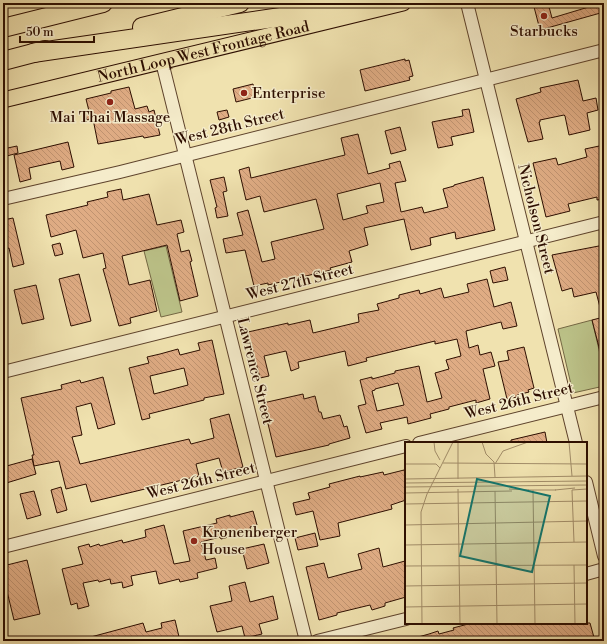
<svg xmlns="http://www.w3.org/2000/svg" width="607" height="644" font-family="'Libre Bodoni',serif">
  <style>
    .green { fill: #bcc389; stroke: #746844 }
    .building { fill: url(#building-back-hatch); stroke: #2d0e00; fill-rule: evenodd }
    .lines { fill: none; stroke-linecap: round; stroke-linejoin: round }
    .minor-casing { stroke: #5e432c; stroke-width: 14 }
    .major-casing { stroke: #2d0e00; stroke-width: 17 }
    .highway-casing { stroke: #2d0e00; stroke-width: 20 }
    .minor { stroke: #f5eccb; stroke-width: 12 }
    .major { stroke: #f0e2af; stroke-width: 15 }
    .highway { stroke: #f0e2af; stroke-width: 18 }
    .poi-dot { fill: #8f2418; stroke: #f5eccb; stroke-width: 1.5 }
    .labels { text-anchor: middle; dominant-baseline: central; stroke-width: 3; stroke-linejoin: round; paint-order: stroke }
    .poi-label { font-size: 15px; fill: #2d0e00; stroke: #f5eccb }
    .street-label { font-size: 15px; fill: #2d0e00; stroke: #f5eccb }
    .inset-road { fill: none; stroke: #a28d69; stroke-width: 1 }
    .view { fill: #0f766e; fill-opacity: 0.15; stroke: #0f766e; stroke-width: 2 }
    .inset-edge { fill: none; stroke: #2d0e00; stroke-width: 2 }
  </style>
  <defs>
    <pattern id="building-back-hatch" width="6" height="6" patternUnits="userSpaceOnUse"><rect width="6" height="6" fill="#dfac84"/><path d="M-1 5l2 2M0 0l6 6M5-1l2 2" fill="none" stroke="#c09370"/></pattern>
  </defs>
  <rect width="100%" height="100%" fill="#f0e2af"/>
  <filter id="stains"><feTurbulence type="fractalNoise" baseFrequency=".005" numOctaves="4"/><feColorMatrix values="0 0 0 0 .2 0 0 0 0 .09 0 0 0 0 .02 0 0 0 .5 -.17"/></filter>
  <radialGradient id="worn" r=".72"><stop offset=".6" stop-color="#630" stop-opacity="0"/><stop offset="1" stop-color="#630" stop-opacity=".3"/></radialGradient>
  <!-- green -->
  <g class="green">
    <polygon points="166,246 182,312 161,317 144,251"/>
    <polygon points="592,320 604,371 604,386 573,393 558,329"/>
  </g>
  <!-- building -->
  <g class="building">
    <polygon points="533,3 548,3 552,18 592,6 591,3 604,3 604,12 540,30"/>
    <polygon points="405,59 405,61 409,60 413,76 409,77 410,80 365,91 360,70"/>
    <polygon points="578,80 583,101 596,98 598,110 587,113 590,130 569,135 565,116 564,115 540,120 540,122 539,122 543,139 528,142 516,99 541,92 540,88"/>
    <polygon points="253,84 256,97 236,102 233,89"/>
    <polygon points="129,87 135,109 147,106 149,112 154,110 160,135 144,138 143,136 98,144 93,119 87,120 84,112 89,111 86,99 111,93 111,91"/>
    <polygon points="469,109 474,132 451,137 453,145 438,148 432,122 463,116 462,110"/>
    <polygon points="227,110 229,117 219,120 217,112"/>
    <polygon points="400,127 406,150 391,154 385,131"/>
    <path d="M358 134 368 174 390 168 389 164 400 161 406 181 395 183 401 212 422 207 424 213 448 207 443 189 454 186V185L483 177 495 230 456 239 455 232 430 238 431 245 411 250 404 219 364 228 368 245 349 251 352 262 330 268 331 270 268 285V283L254 286 245 250 226 253 223 239 243 235 237 213 248 210 262 262 275 259 271 242 324 229 316 199 264 212 260 196 246 200 239 170 249 167 251 178 345 155 341 138ZM380 183 384 202 366 206 368 213 343 220 337 194Z"/>
    <polygon points="68,142 74,167 62,170 60,161 29,168 31,179 20,182 14,155"/>
    <polygon points="604,145 604,199 597,200 597,197 568,204 570,211 546,217 533,163 556,158 558,165 587,157 585,149"/>
    <polygon points="17,146 18,153 3,157 3,149"/>
    <polygon points="224,177 227,191 223,192 228,216 217,218 215,208 217,207 210,180"/>
    <polygon points="121,189 123,200 149,194 157,225 181,220 184,232 177,234 181,252 189,250 192,261 190,262 198,296 180,301 167,245 122,256 129,285 150,280 157,311 130,318 131,323 119,326 103,269 106,268 103,253 83,258 76,230 51,237 46,215 88,205 87,202 108,197 107,192"/>
    <polygon points="13,218 24,264 13,267 9,248 6,249 3,237 3,220"/>
    <polygon points="60,243 63,254 55,256 52,245"/>
    <polygon points="604,245 604,310 601,311 596,292 574,297 572,288 562,291 552,255"/>
    <polygon points="505,267 508,280 493,283 490,271"/>
    <polygon points="79,274 91,321 71,326 59,279"/>
    <path d="M487 279 494 307 511 302 517 326 503 329 501 322 466 331 469 348 478 345 480 355 491 352 495 366 483 369 490 399 476 403V400L449 407V409L430 414 431 418 408 424 407 417 380 423 382 429 366 433 358 406 366 404 360 380 372 377V379L395 373V371L419 366 427 402 442 398 435 373 449 369 446 360 461 356 457 339 435 344V341L366 358 367 361 348 366 345 351 298 362 299 368 291 371 286 351 264 356 269 376 260 378 248 332 288 323V325L310 320 313 333 359 322 358 314 379 310 377 304 399 298V295L419 290 420 294 441 288 444 298 469 292 467 284ZM398 383 404 405 377 411 372 391 375 390V389Z"/>
    <polygon points="36,285 44,319 22,324 14,290"/>
    <polygon points="604,317 604,355 601,355 592,320"/>
    <path d="M212 340 224 394 204 398V400L149 414 150 418 142 420 129 368 149 363 147 357 160 354 178 349 180 355 200 350 198 343ZM184 368 188 385 154 394 150 376Z"/>
    <polygon points="524,347 534,388 528,390 529,392 517,395 517,397 507,399 498,362 509,360 507,351"/>
    <polygon points="103,377 115,424 98,429 91,403 76,407 82,435 72,437 80,464 189,439 191,444 214,438 210,419 229,414 243,467 223,472 219,458 196,464 199,476 91,502 86,484 66,489 59,461 34,466 32,455 34,455 21,398 62,389 61,385 80,380 81,383"/>
    <polygon points="303,394 304,399 315,396 319,412 321,412 323,419 340,415 344,427 347,426 350,438 329,444 329,445 276,457 263,403"/>
    <polygon points="545,432 547,443 511,443 511,440"/>
    <polygon points="32,459 36,474 3,484 3,467"/>
    <polygon points="404,470 406,477 406,500 391,505 392,509 338,523 340,536 320,540 313,511 296,515 293,503 310,499 308,493 330,487 329,484 360,476 360,477 383,472 384,475"/>
    <polygon points="61,487 67,510 57,513 51,490"/>
    <polygon points="34,491 41,515 27,519 20,494"/>
    <polygon points="253,511 257,525 250,527 251,531 221,539 220,537 201,542 206,560 215,558 217,568 197,573 198,578 180,582 179,579 159,584 156,571 131,576 133,585 123,588 122,582 111,584 110,579 99,582 98,580 83,583 89,606 78,609 77,603 71,605 62,569 83,564 78,547 89,544 90,547 99,544 100,546 122,540 123,543 146,537 145,530 164,525 174,564 190,561 183,531 217,523 216,519 230,515 230,517"/>
    <polygon points="315,533 318,546 298,550 295,538"/>
    <polygon points="264,544 269,563 247,569 242,549"/>
    <polygon points="379,548 383,567 405,561 406,597 385,603 385,606 372,610 370,605 337,613 337,615 319,620 306,567 324,563 328,578 350,572 362,569 358,554"/>
    <polygon points="27,560 40,614 14,620 3,575 3,566"/>
    <polygon points="245,582 250,602 273,596 278,619 259,624 262,634 245,638 242,626 217,632 210,606 232,601 229,586"/>
    <polygon points="175,620 180,641 87,641 87,638 143,623 146,632 162,628 161,623"/>
    <polygon points="472,623 590,623 595,641 411,641 411,639 429,634 438,631 439,634 454,630 453,628"/>
  </g>
  <g class="lines">
    <defs>
      <g id="minor">
        <polyline points="467,3 576,443"/>
        <polyline points="162,62 306,641"/>
        <polyline points="3,199 120,172 604,50"/>
        <polyline points="3,372 604,222"/>
        <polyline points="419,443 604,397"/>
        <polyline points="586,482 604,556"/>
        <polyline points="3,547 406,446"/>
        <polyline points="586,574 604,569"/>
        <polyline points="317,641 406,619"/>
      </g>
      <g id="major">
        <path id="s1" d="M3 100 403 3"/>
      </g>
      <g id="highway">
        <polyline points="142,27 240,3"/>
        <polyline points="3,28 103,3"/>
        <polyline points="33,53 376,3"/>
        <polyline points="3,61 45,50"/>
      </g>
    </defs>
    <!-- minor casing -->
    <use href="#minor" class="minor-casing"/>
    <!-- major casing -->
    <use href="#major" class="major-casing"/>
    <!-- highway casing -->
    <use href="#highway" class="highway-casing"/>
    <!-- minor -->
    <use href="#minor" class="minor"/>
    <!-- major -->
    <use href="#major" class="major"/>
    <!-- highway -->
    <use href="#highway" class="highway"/>
  </g>
  <!-- markers -->
  <g class="poi-dot">
    <circle cx="544" cy="16" r="4"/>
    <circle cx="244" cy="93" r="4"/>
    <circle cx="110" cy="102" r="4"/>
    <circle cx="194" cy="541" r="4"/>
  </g>
  <g class="labels">
    <!-- poi labels -->
    <g class="poi-label">
      <text x="544" y="31">Starbucks</text>
      <text x="252" y="93" text-anchor="start">Enterprise</text>
      <text x="110" y="117">Mai Thai Massage</text>
      <text x="202" y="532" text-anchor="start">Kronenberger<tspan x="202" dy="17">House</tspan></text>
    </g>
    <!-- street labels -->
    <g class="street-label">
      <text stroke="none"><textPath href="#s1" startOffset="206">North Loop West Frontage Road</textPath></text>
      <text transform="translate(230 127) rotate(-14)">West 28th Street</text>
      <text transform="translate(536 219) rotate(76)">Nicholson Street</text>
      <text transform="translate(300 282) rotate(-14)">West 27th Street</text>
      <text transform="translate(255 371) rotate(76)">Lawrence Street</text>
      <text transform="translate(519 401) rotate(-14)">West 26th Street</text>
      <text transform="translate(201 481) rotate(-14)">West 26th Street</text>
    </g>
  </g>
  <!-- overview -->
  <g transform="translate(405 442)">
    <rect width="182" height="182" fill="#f0e2af"/>
    <path class="inset-road" d="M29 0 30 9 35 18M77 0 81 12 89 20 90 35M164 0 167 34M38 21 182 22M0 22H31L35 26M90 22 98 9 123 0M0 37 182 34M53 37V0M0 41 182 39M0 45 182 43M53 47 55 182M104 47 124 48M123 48H151M128 48 130 182M150 48 170 46M167 48 169 100M167 48 182 47M90 49 92 182M0 51 107 49M0 62 182 59M0 83 182 79M0 103 182 100M169 123 170 182M0 124 182 123M0 144 182 141M0 165 182 162M17 182 16 70 22 52 48 0"/>
    <path class="view" d="M72 37 145 54 127 130 55 114Z"/>
    <rect width="182" height="182" class="inset-edge"/>
  </g>
  <!-- margin -->
  <rect width="607" height="644" fill="none" stroke="#f0e2af" stroke-width="16"/>
  <rect x="4" y="4" width="599" height="636" fill="none" stroke="#2d0e00" stroke-width="2"/>
  <rect x="8" y="8" width="591" height="628" fill="none" stroke="#2d0e00"/>
  <!-- scale -->
  <path d="M20 36v6h74v-6" fill="none" stroke="#2d0e00" stroke-width="2"/>
  <text x="26" y="36" font-size="12" fill="#2d0e00" stroke="#f5eccb" stroke-width="3" paint-order="stroke">50 m</text>
  <rect width="100%" height="100%" filter="url(#stains)"/>
  <rect width="100%" height="100%" fill="url(#worn)"/>
</svg>
